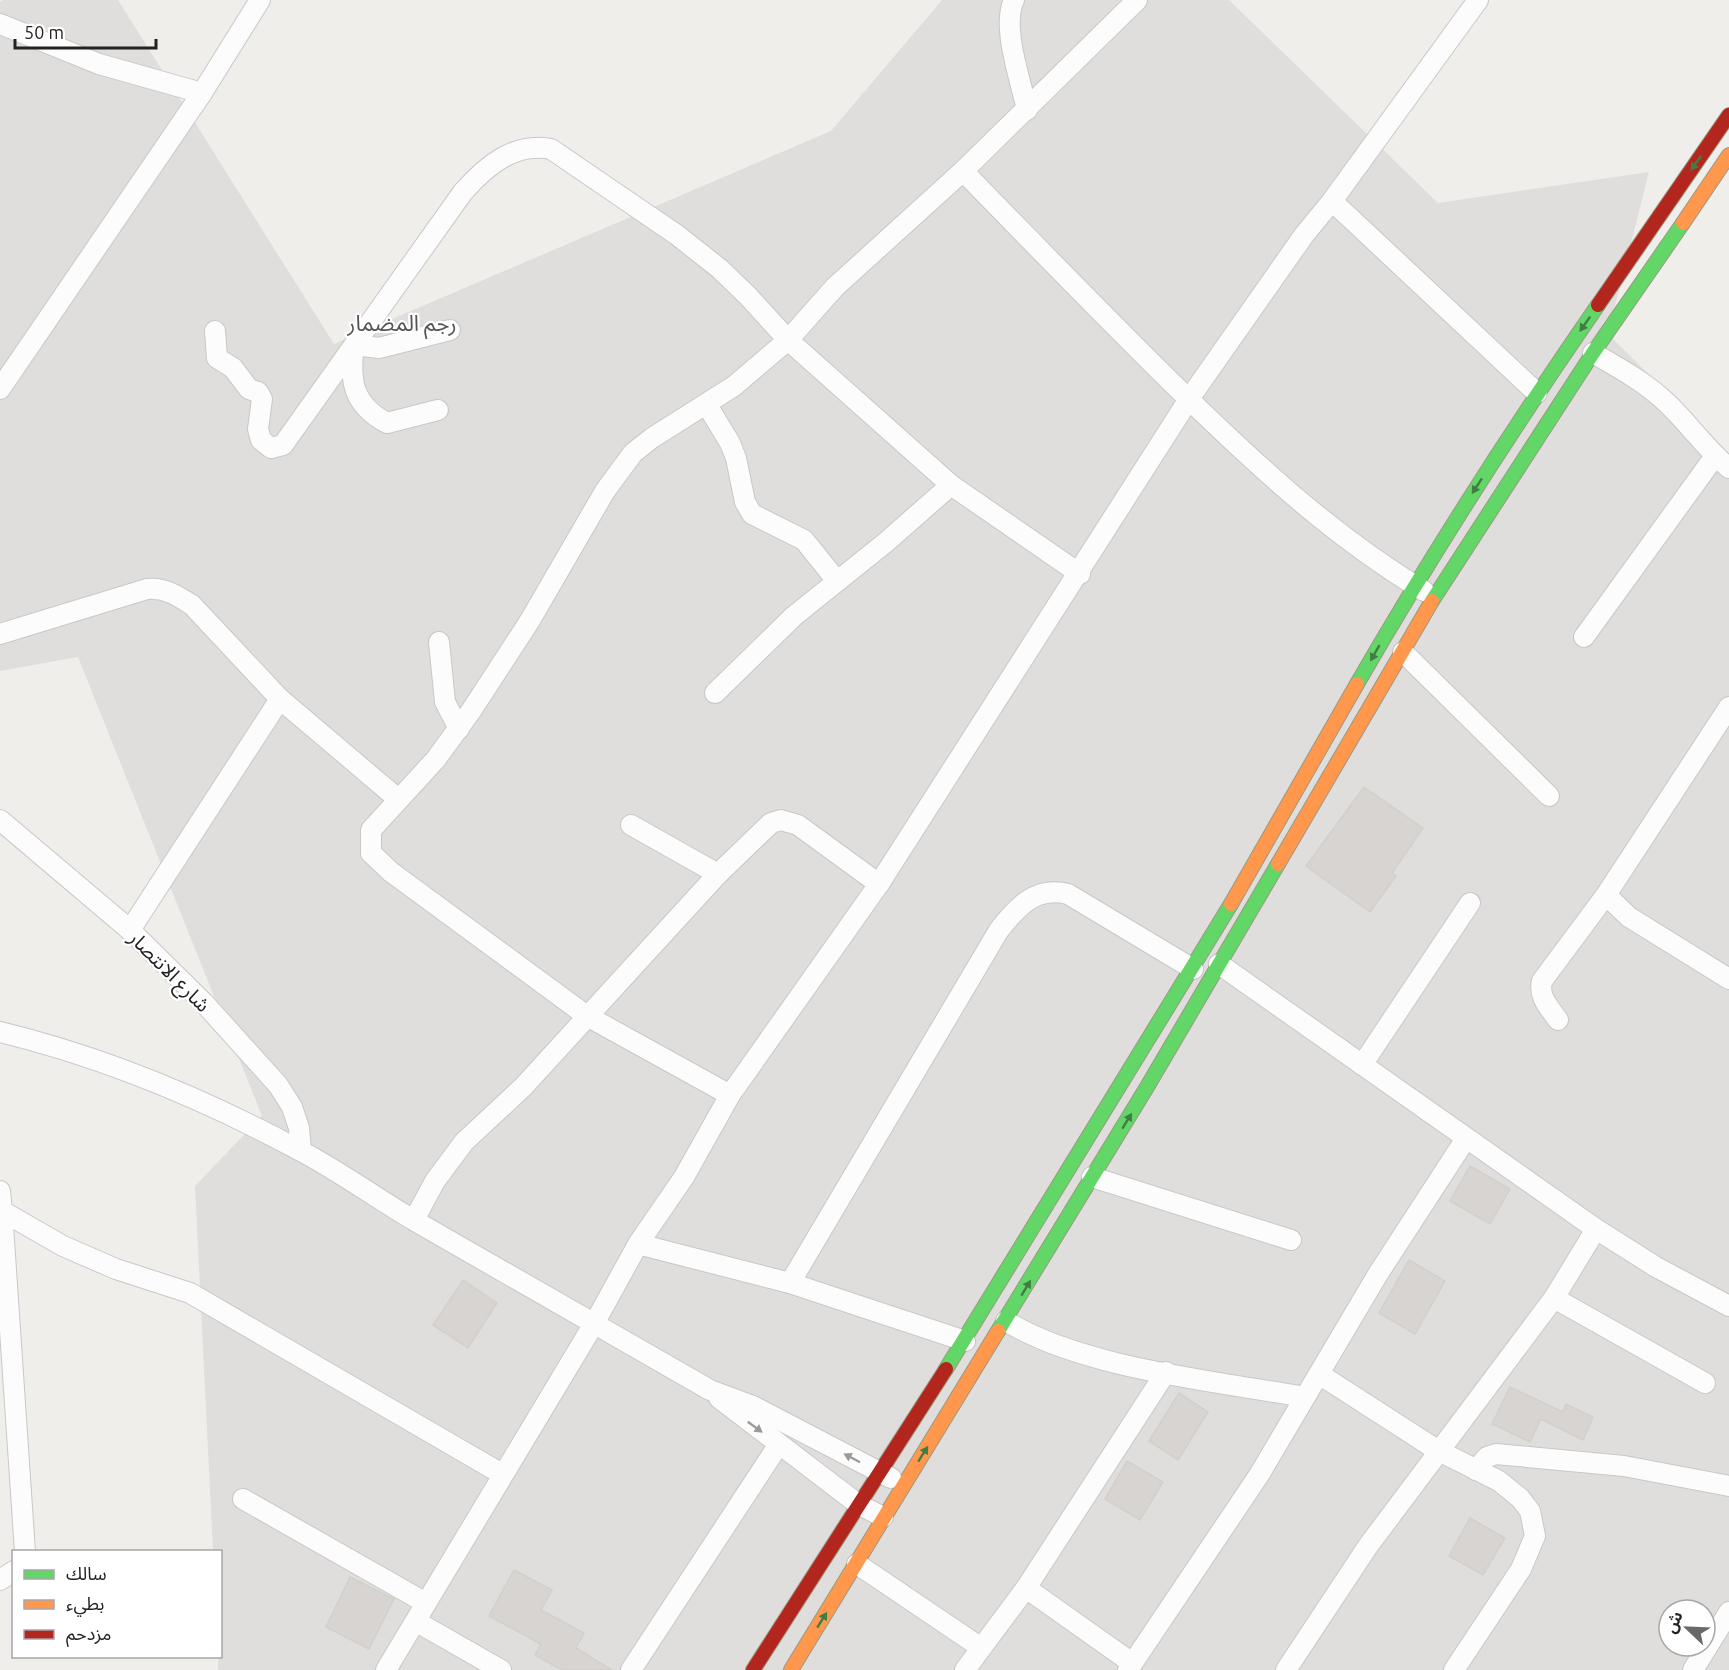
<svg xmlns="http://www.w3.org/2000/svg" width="1729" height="1670" font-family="Ubuntu,'Noto Sans Arabic',sans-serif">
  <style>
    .residential { fill: #dfdedc; fill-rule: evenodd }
    .building { fill: #d7d4d2; stroke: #d3d0cc; stroke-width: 1.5 }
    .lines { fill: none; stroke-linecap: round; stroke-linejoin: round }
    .street-casing { stroke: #c9c8c7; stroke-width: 22 }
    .fast-casing { stroke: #999a82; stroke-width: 16 }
    .slow-casing { stroke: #999a82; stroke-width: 16 }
    .jam-casing { stroke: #999a82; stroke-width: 16 }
    .street { stroke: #fdfcfc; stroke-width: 20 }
    .fast { stroke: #63d668; stroke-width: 14 }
    .slow { stroke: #ff974d; stroke-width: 14 }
    .jam { stroke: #b3261e; stroke-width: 14 }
    .oneway { fill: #427c45 }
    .oneway2 { fill: #9a9a9a }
    .labels { text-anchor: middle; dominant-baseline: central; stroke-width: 4.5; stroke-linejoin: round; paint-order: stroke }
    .street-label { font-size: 20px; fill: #222; stroke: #fff }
    .quarter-label { font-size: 22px; fill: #555; stroke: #fff }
  </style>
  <rect width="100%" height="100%" fill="#f0eeeb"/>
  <!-- residential -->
  <path class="residential" d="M3 0H118L334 344 831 131 942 0H1229L1438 203 1649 172 1608 334 1729 454V1670H218L220 1552 213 1551 195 1186 262 1116 78 657 0 671V2ZM1669 1610H1705V1646H1669Z"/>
  <!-- building -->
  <g class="building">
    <polygon points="1364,787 1423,828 1392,873 1396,876 1370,912 1306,866"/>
    <polygon points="1470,1166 1510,1189 1490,1224 1450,1201"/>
    <polygon points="1409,1260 1445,1281 1415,1334 1379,1313"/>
    <polygon points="463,1280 497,1303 468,1348 433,1325"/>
    <polygon points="1510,1387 1563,1412 1566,1404 1593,1417 1583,1440 1541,1419 1530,1442 1492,1424"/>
    <polygon points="1179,1393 1208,1412 1178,1460 1149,1441"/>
    <polygon points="1127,1461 1163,1482 1140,1520 1105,1499"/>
    <polygon points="1470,1518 1505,1538 1483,1575 1449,1556"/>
    <polygon points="514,1570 552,1590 541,1610 584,1633 576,1648 612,1670 562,1670 535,1655 541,1644 489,1616"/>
    <polygon points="350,1577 394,1599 369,1649 326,1627"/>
  </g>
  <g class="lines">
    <defs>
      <g id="street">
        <path d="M1014 0C1001 27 1021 81 1027 110"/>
        <polyline points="0,24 99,64 202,93"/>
        <path d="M963 171C1032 242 1101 313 1171 382 1250 459 1329 534 1424 591"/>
        <polyline points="1332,201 1537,393"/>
        <path d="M215 331 217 358 233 368 249 389 258 392 262 399 258 429 261 440 271 448 283 445 463 192C486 166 514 142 551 149L677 235 720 269 748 296 788 340 951 485 1080 574"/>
        <path d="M1593 353C1619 368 1645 382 1667 403 1689 424 1706 449 1729 468"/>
        <polyline points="0,389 202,93 260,0"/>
        <polyline points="707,405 730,443 736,458 745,502 752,514 804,540 837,581"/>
        <path d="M438 410 387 423C353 405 349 381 354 345L379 348 450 330"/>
        <path d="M0 634 147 589C164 587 178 596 192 605L280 699 398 799"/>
        <polyline points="1584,637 1715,456"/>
        <polyline points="439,642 445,702 459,729"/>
        <polyline points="1403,652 1549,796"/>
        <polyline points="715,693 794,616 885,543 951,485"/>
        <polyline points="0,820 130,930 204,1003 278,1085 292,1107 299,1128 301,1151"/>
        <polyline points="631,825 718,874"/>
        <polyline points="1606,895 1629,917 1729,979"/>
        <polyline points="130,930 280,699"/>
        <polyline points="1219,964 1596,1229 1656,1267 1729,1306"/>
        <path d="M1558 1020C1549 1007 1538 997 1542 981L1606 895 1729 707"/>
        <path d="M0 1032C103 1057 206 1100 299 1150 339 1171 376 1198 415 1221 513 1277 611 1334 710 1390L753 1406 891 1478"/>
        <polyline points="1362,1065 1470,903"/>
        <polyline points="730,1095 587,1016 391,872 371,853 371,830 436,759 471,711 529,622 605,491 633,453 652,438 734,386 788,340 835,287 963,171 1137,0"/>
        <polyline points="1092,1177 1291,1240"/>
        <polyline points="0,1191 2,1211 63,1246 116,1269 190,1293 502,1474"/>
        <polyline points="2,1211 25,1552"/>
        <polyline points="414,1220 435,1181 464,1142 523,1087 718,874 771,823 781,820 798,825 879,884"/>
        <polyline points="638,1244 790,1283 965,1341"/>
        <path d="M790 1283 999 930C1018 906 1036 886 1068 894L1193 969"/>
        <polyline points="1554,1298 1705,1383"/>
        <path d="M1006 1321C1081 1368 1216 1381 1304 1397"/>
        <polyline points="1319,1374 1437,1450 1499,1481 1520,1498 1530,1511 1535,1536 1521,1569 1454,1670"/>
        <polyline points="719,1398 858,1504 883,1517"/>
        <polyline points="1476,1470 1487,1457 1496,1454 1624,1466 1729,1486"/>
        <polyline points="243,1499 426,1603"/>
        <polyline points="857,1564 980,1647"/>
        <polyline points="0,1580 14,1571"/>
        <polyline points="1026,1588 1132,1663"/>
        <polyline points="417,1622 501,1670"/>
        <polyline points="386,1670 595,1322 638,1244 684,1177 730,1095 879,884 1189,399 1304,235 1332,201 1478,0"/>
        <polyline points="631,1670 779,1444"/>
        <polyline points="965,1670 1026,1588 1166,1372"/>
        <polyline points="1128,1670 1259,1475 1378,1274 1465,1140"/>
        <polyline points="1286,1670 1368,1546 1554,1298 1596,1229"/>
        <polyline points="1693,1670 1729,1612"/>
      </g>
      <g id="fast">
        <polyline points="1432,601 1593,353 1683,223"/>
        <path d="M1357 684C1432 554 1513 428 1598 305"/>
        <polyline points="998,1331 1147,1087 1278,864"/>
        <polyline points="946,1369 1231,904"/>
      </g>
      <g id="slow">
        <polyline points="1683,223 1729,155"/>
        <polyline points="1278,864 1432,601"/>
        <polyline points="1231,904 1357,684"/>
        <polyline points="791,1670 998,1331"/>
      </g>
      <g id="jam">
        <polyline points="1598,305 1729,115"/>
        <polyline points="753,1670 946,1369"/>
      </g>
    </defs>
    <!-- street casing -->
    <use href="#street" class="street-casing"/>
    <!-- fast casing -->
    <use href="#fast" class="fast-casing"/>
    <!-- slow casing -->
    <use href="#slow" class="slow-casing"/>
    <!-- jam casing -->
    <use href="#jam" class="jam-casing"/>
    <!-- street -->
    <use href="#street" class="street"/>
    <!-- fast -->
    <use href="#fast" class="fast"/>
    <!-- slow -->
    <use href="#slow" class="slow"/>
    <!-- jam -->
    <use href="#jam" class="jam"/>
  </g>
  <!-- one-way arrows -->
  <defs><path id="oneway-solid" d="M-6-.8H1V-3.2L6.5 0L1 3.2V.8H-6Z" transform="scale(1.5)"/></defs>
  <g class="oneway">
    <use href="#oneway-solid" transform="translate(1696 163) rotate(125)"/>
    <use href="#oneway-solid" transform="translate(1585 324) rotate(125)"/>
    <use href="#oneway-solid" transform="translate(1477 486) rotate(123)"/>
    <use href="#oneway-solid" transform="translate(1375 653) rotate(120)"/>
    <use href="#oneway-solid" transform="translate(1127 1121) rotate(-59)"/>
    <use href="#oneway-solid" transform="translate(1026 1288) rotate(-59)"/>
    <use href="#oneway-solid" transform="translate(923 1454) rotate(-58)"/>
    <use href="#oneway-solid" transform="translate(822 1620) rotate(-58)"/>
  </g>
  <g class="oneway2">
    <use href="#oneway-solid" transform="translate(755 1427) rotate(36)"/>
    <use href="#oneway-solid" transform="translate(852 1458) rotate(-152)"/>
  </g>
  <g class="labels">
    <!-- street labels -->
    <g class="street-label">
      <text transform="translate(170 971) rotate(45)">شارع الانتصار</text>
    </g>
    <!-- quarter labels -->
    <g class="quarter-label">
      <text x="402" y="322">رجم المضمار</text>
    </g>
  </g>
  <!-- legend -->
  <rect x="12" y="1550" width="210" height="108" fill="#ffffff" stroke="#a7a7a7" stroke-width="1.5"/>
  <rect x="24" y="1570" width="30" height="9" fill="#63d668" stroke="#a7a7a7" stroke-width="1.5"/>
  <text x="66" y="1580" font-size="18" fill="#222222">سالك</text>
  <rect x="24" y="1600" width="30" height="9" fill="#ff974d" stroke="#a7a7a7" stroke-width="1.5"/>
  <text x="66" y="1610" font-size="18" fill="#222222">بطيء</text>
  <rect x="24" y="1630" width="30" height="9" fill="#b3261e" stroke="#a7a7a7" stroke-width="1.5"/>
  <text x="66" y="1640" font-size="18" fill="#222222">مزدحم</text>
  <!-- north arrow -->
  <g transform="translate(1687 1628) rotate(293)"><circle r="28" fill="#ffffff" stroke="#a7a7a7" stroke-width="1.5"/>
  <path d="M0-4.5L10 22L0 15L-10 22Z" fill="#6a6968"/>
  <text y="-9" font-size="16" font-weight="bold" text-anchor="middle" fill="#222222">ش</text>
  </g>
  <!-- scale -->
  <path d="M15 39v9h141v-9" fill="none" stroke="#222222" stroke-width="3"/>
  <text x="24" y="39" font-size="18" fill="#222222" stroke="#ffffff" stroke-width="4.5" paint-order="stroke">50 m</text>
</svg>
